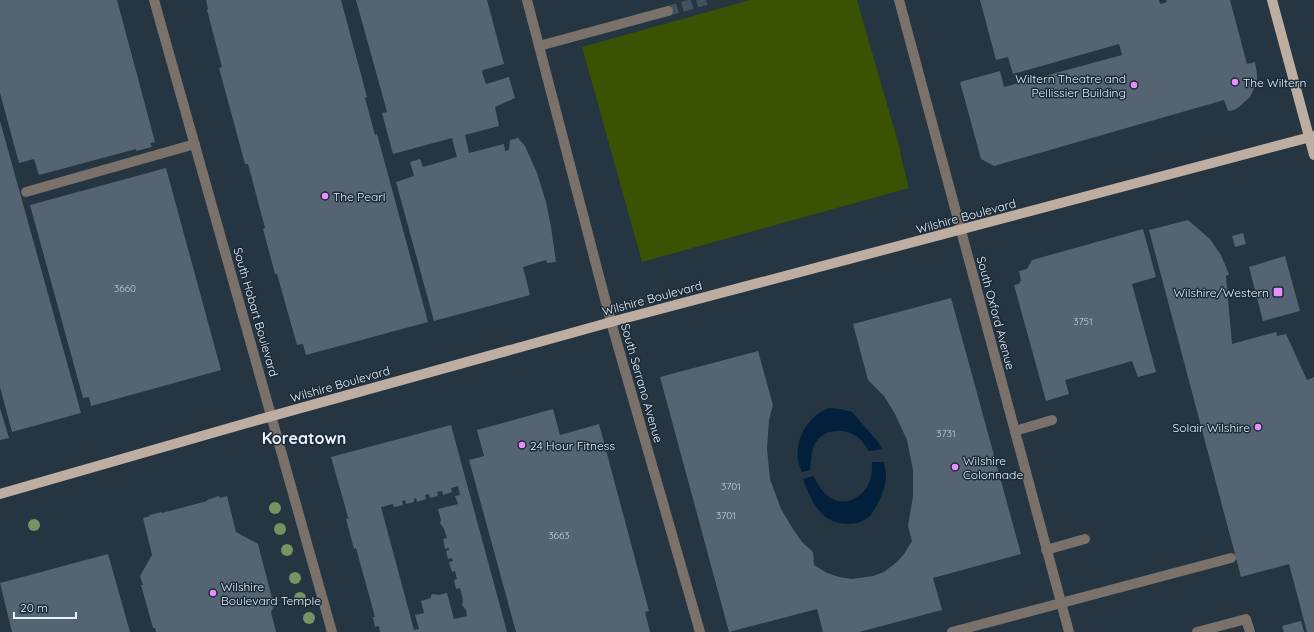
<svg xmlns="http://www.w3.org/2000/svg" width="1314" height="632" font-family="Quicksand,sans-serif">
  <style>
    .green { fill: #395302 }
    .water { fill: #021f3b }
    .building { fill: #546473; fill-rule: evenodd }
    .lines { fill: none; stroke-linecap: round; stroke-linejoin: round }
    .minor-tunnel { stroke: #42515e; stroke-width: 10; stroke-dasharray: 10 5; stroke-linecap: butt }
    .minor { stroke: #79716a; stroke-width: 10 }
    .major { stroke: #beada1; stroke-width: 10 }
    .tree { fill: #759462 }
    .poi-dot { fill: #ea8dfd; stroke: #1c2b38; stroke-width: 1.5 }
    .labels { text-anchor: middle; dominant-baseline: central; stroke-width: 3; stroke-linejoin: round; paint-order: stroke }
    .number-label { font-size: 10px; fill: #c3ced8 }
    .poi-label { font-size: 12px; fill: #e8f1fa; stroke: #1c2b38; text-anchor: start }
    .street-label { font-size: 12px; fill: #e8f1fa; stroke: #1c2b38 }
    .district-label { font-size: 16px; font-weight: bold; fill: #e8f1fa; stroke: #1c2b38 }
  </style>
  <rect width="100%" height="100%" fill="#253542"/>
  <!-- green -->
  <polygon class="green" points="750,0 857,0 901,153 900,153 909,188 642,262 582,47"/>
  <!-- water -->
  <g class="water">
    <path d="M829 408 841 409 852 412 879 443 882 449 869 451C866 447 863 442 860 439 847 427 825 428 816 442 811 449 811 461 810 470L802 472C790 448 804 417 829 408Z"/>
    <path d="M872 462H884C885 467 886 472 886 477 886 488 876 512 867 518 858 526 839 525 829 519 816 512 808 493 803 479L813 476C818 484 822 493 831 498 847 508 867 495 871 477 872 472 872 467 872 462Z"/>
  </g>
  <!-- building -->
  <g class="building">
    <polygon points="0,0 117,0 155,142 150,143 152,147 136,151 136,149 39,175 34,159 19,163 0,93"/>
    <polygon points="206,0 341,0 367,97 365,98 375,135 377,134 428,322 306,355 303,344 297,345 277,274 275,274 263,229 265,228 248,164 245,164 219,68 222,67 207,10 208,9"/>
    <polygon points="356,0 487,0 504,64 483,70 482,72 486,84 509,77 515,98 495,107 499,126 465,135 469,153 504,144 505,151 509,150 510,140 518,138 525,146 537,173 546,202 551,227 556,262 547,263 546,260 523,267 530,295 434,321 396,182 414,176 410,162 420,159 423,167 457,157 452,138 393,154 382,113 387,112"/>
    <polygon points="980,0 1159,0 1160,4 1167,2 1166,0 1230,0 1247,64 1255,62 1257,74 1257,82 1250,97 1239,107 1234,110 1228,111 1224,100 994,166 981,159 960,82 1000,71 1004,87 1122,55 1119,44 1013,74 1008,57 996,60"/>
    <polygon points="0,121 81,413 12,432 0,387"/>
    <polygon points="166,168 221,370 91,406 89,397 83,398 30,205"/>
    <polygon points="1188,220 1210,239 1221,255 1229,274 1226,276 1232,344 1276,332 1277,336 1286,334 1307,380 1314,377 1314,632 1307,632 1289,564 1241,577 1149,230"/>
    <polygon points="1143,229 1156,277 1132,284 1156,372 1138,377 1132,361 1065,380 1069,394 1046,401 1014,285 1019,284 1021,280 1019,271 1027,269 1032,260"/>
    <polygon points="1243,233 1246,244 1235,247 1232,236"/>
    <polygon points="1285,256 1300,311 1263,321 1249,267"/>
    <polygon points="951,298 1021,554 933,578 942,610 859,632 823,632 817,609 729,632 660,377 758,351 773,405 769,420 767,449 770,479 781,509 793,529 802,542 813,552 814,565 827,573 839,577 852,579 873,576 884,572 898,561 904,554 912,541 908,526 913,496 913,470 907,440 895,414 884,396 868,380 853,324"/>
    <polygon points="0,408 9,438 0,440"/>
    <polygon points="553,409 560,435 599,424 649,611 645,612 650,632 516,632 469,460 484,456 477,430"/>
    <path d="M451 425 507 632H380L379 626 375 627 373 617H375L356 548 354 549 346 519 349 518 348 517 331 457ZM458 486 460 495 455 496 458 504 438 509 441 520 440 523 444 529 447 538 443 539 445 549 449 548V550L446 551 448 559 452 558 453 561 449 562 452 572 455 571 457 579 454 580 456 589 460 588 463 600 462 605 466 610 467 616 454 619 447 593 438 595 433 594 431 595V598L421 601 424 613 415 615 419 629 414 630 381 507 393 504 394 507 403 505 402 501 405 500 406 504 414 502V499L416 498 417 502 426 499 425 495 429 494 430 498 438 496 437 492 442 491 443 495 452 492 451 488Z"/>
    <polygon points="219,496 220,498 227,496 236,532 258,544 274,606 271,612 276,632 156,632 155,628 153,628 141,585 143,585 140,576 152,555 143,518 150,516 149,515 162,512 162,513 207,501 207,500"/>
    <polygon points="108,554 130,632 12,632 0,583"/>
    <polygon points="1301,621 1304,632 1284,632 1282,626"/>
  </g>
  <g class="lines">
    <!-- minor-tunnel -->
    <polyline class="minor-tunnel" points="668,11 706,0"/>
    <!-- minor -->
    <g class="minor">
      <polyline points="154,0 332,632"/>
      <polyline points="527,0 611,322 700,632"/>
      <polyline points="899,0 1069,632"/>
      <polyline points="539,46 668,11"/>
      <polyline points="26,192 195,144"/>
      <polyline points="1015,431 1052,420"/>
      <polyline points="1046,550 1085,539"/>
      <polyline points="952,632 1231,558"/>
      <polyline points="1197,632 1246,619 1250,632"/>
    </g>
    <!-- major -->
    <g class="major">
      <polyline points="1272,0 1314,155"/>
      <polyline points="0,494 247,423 611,322 1314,136"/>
    </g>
  </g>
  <!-- trees -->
  <g class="tree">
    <circle cx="275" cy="508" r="6"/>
    <circle cx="34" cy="525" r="6"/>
    <circle cx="280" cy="529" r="6"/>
    <circle cx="287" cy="550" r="6"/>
    <circle cx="295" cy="578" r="6"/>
    <circle cx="300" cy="598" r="6"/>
    <circle cx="309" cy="618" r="6"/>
  </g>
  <!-- markers -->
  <g class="poi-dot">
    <circle cx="1235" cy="82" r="4"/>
    <circle cx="1134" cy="85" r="4"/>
    <circle cx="325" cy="196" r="4"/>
    <rect x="1273" y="287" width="10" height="10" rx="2"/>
    <circle cx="1258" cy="427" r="4"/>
    <circle cx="522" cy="445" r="4"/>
    <circle cx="955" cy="467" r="4"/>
    <circle cx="213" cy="593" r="4"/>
  </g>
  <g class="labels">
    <!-- number labels -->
    <g class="number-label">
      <text x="125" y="288">3660</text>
      <text x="1083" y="321">3751</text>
      <text x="946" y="433">3731</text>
      <text x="731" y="486">3701</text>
      <text x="726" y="515">3701</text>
      <text x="559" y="535">3663</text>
    </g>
    <!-- poi labels -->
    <g class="poi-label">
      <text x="1126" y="78" text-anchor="end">Wiltern Theatre and<tspan x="1126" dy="14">Pellissier Building</tspan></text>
      <text x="1243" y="82">The Wiltern</text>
      <text x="333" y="196">The Pearl</text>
      <text x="1269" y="292" text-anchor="end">Wilshire/Western</text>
      <text x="1250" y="427" text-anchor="end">Solair Wilshire</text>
      <text x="530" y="445">24 Hour Fitness</text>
      <text x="963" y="460">Wilshire<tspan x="963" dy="14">Colonnade</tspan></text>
      <text x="221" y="586">Wilshire<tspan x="221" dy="14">Boulevard Temple</tspan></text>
    </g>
    <!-- street labels -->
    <g class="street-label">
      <text transform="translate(966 216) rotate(-15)">Wilshire Boulevard</text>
      <text transform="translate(652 298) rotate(-15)">Wilshire Boulevard</text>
      <text transform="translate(256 312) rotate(74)">South Hobart Boulevard</text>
      <text transform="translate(996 313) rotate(75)">South Oxford Avenue</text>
      <text transform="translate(642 383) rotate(74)">South Serrano Avenue</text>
      <text transform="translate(340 384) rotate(-16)">Wilshire Boulevard</text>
    </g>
    <!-- district labels -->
    <g class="district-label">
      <text x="304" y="438">Koreatown</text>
    </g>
  </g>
  <!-- scale -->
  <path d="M14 612v6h62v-6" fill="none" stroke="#e8f1fa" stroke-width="2"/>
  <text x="20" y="612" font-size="12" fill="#e8f1fa" stroke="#1c2b38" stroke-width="3" paint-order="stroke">20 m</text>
</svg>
